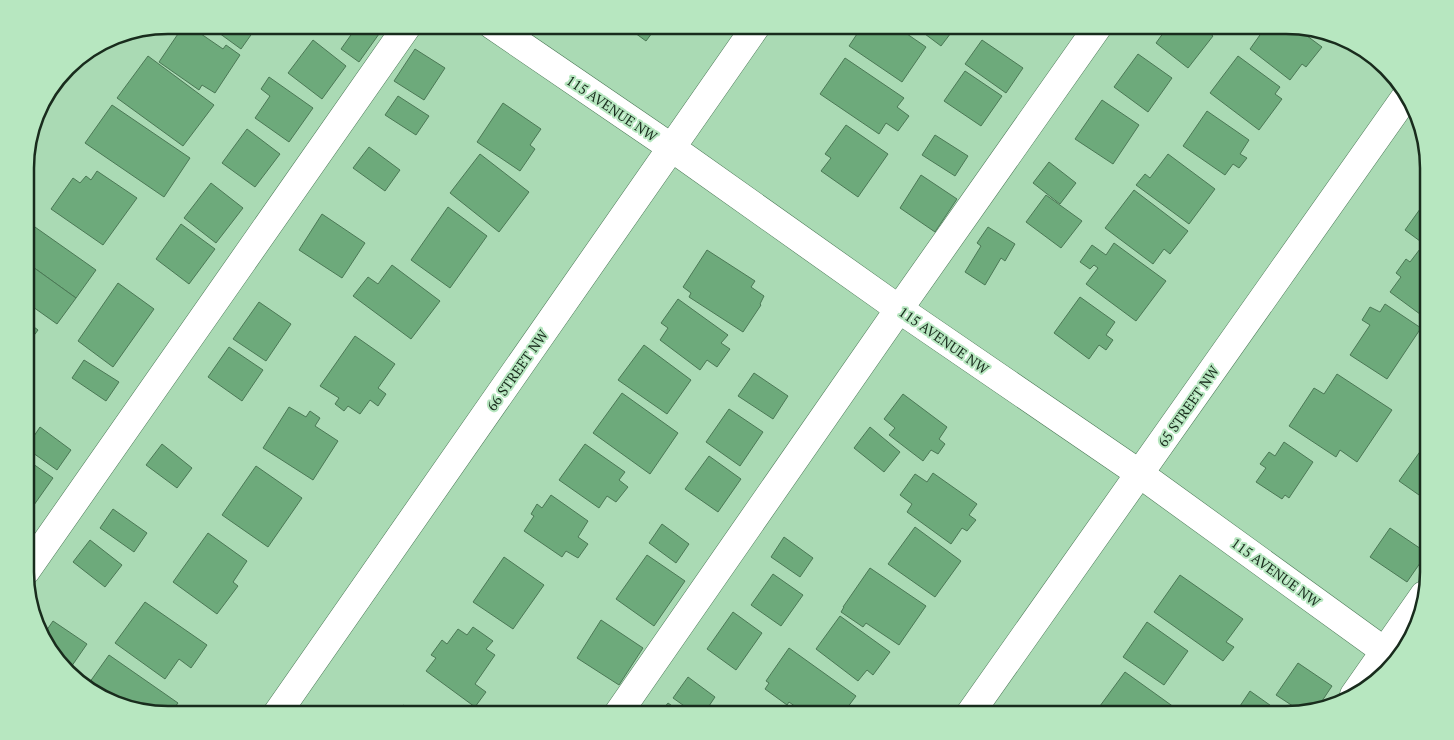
<svg xmlns="http://www.w3.org/2000/svg" width="1454" height="740" font-family="'PT Serif',serif">
  <style>
    .building { fill: #6daa7b; stroke: #4b7855 }
    .lines { fill: none; stroke-linecap: round; stroke-linejoin: round }
    .minor-casing { stroke: #4d7a58; stroke-width: 29 }
    .minor { stroke: #fff; stroke-width: 28 }
    .labels { text-anchor: middle; dominant-baseline: central; stroke-width: 4; stroke-linejoin: round; paint-order: stroke }
    .street-label { font-size: 14px; fill: #192c1d; stroke: #b7e7c0 }
    .rim { fill: none; stroke: #192c1d; stroke-width: 2.5 }
  </style>
  <rect width="100%" height="100%" fill="#aadab4"/>
  <!-- building -->
  <g class="building">
    <polygon points="184,25 188,25 223,49 226,45 240,55 215,93 202,85 199,90 159,62"/>
    <polygon points="208,25 258,25 241,49"/>
    <polygon points="358,25 380,25 384,27 359,62 341,49"/>
    <polygon points="624,25 658,25 646,41"/>
    <polygon points="863,25 894,25 926,47 902,82 849,46"/>
    <polygon points="913,25 957,25 941,46"/>
    <polygon points="1169,25 1199,25 1213,36 1188,68 1156,43"/>
    <polygon points="1267,25 1286,25 1295,27 1322,47 1306,67 1302,64 1290,80 1250,49"/>
    <polygon points="313,40 346,66 322,99 288,73"/>
    <polygon points="982,40 1023,68 1006,93 965,64"/>
    <polygon points="415,49 445,68 424,100 394,81"/>
    <polygon points="1138,54 1172,78 1148,112 1114,87"/>
    <polygon points="148,56 214,105 183,146 117,98"/>
    <polygon points="1238,56 1280,87 1275,94 1282,99 1259,130 1210,93"/>
    <polygon points="845,58 904,98 897,107 909,116 898,131 886,123 879,134 820,94"/>
    <polygon points="965,71 1002,96 981,126 944,101"/>
    <polygon points="269,77 313,108 289,142 255,118 270,96 261,89"/>
    <polygon points="398,96 429,116 416,135 385,115"/>
    <polygon points="1102,100 1139,125 1113,164 1075,139"/>
    <polygon points="503,103 541,129 530,145 535,149 520,171 477,142"/>
    <polygon points="112,105 190,158 164,197 85,143"/>
    <polygon points="1207,111 1249,140 1240,154 1247,158 1239,168 1233,164 1225,175 1183,146"/>
    <polygon points="846,125 888,154 858,197 821,171 831,158 825,154"/>
    <polygon points="247,129 280,154 255,187 222,163"/>
    <polygon points="935,135 968,156 955,176 922,155"/>
    <polygon points="369,147 400,170 385,191 353,168"/>
    <polygon points="480,154 529,192 499,232 450,193"/>
    <polygon points="1168,154 1215,189 1189,224 1136,185 1145,174 1150,178"/>
    <polygon points="1049,162 1076,183 1060,204 1033,183"/>
    <polygon points="97,171 137,198 103,245 51,209 73,178 80,183 86,176 91,180"/>
    <polygon points="921,175 957,199 935,232 900,208"/>
    <polygon points="211,183 243,208 216,243 184,218"/>
    <polygon points="1134,190 1188,231 1170,254 1164,249 1153,264 1105,228"/>
    <polygon points="1046,195 1082,221 1061,248 1026,222"/>
    <polygon points="1428,198 1428,247 1405,230"/>
    <polygon points="448,207 487,236 450,288 411,260"/>
    <polygon points="322,214 365,243 342,278 299,250"/>
    <polygon points="25,220 96,270 76,298 26,262"/>
    <polygon points="181,224 215,249 189,284 156,259"/>
    <polygon points="988,227 1015,244 1005,261 1001,258 985,285 965,272 981,246 977,243"/>
    <polygon points="1114,243 1166,281 1136,321 1086,284 1098,268 1094,265 1090,269 1080,262 1092,245 1106,255"/>
    <polygon points="1420,249 1428,255 1428,320 1390,292 1401,277 1396,273 1406,259 1410,262"/>
    <polygon points="707,250 755,281 751,287 764,296 760,304 761,305 743,332 689,297 691,293 683,287"/>
    <polygon points="26,262 76,298 57,324 26,302"/>
    <polygon points="392,265 440,301 411,339 353,296 368,277 378,284"/>
    <polygon points="118,283 154,309 113,367 78,341"/>
    <polygon points="1080,297 1115,322 1106,335 1113,340 1106,350 1099,345 1089,359 1054,333"/>
    <polygon points="678,299 728,335 721,343 730,349 717,367 707,360 700,370 660,340 668,328 661,323"/>
    <polygon points="259,302 291,324 266,361 233,339"/>
    <polygon points="1385,304 1421,328 1387,379 1350,355 1370,325 1362,320 1370,307 1380,312"/>
    <polygon points="26,321 38,330 26,346"/>
    <polygon points="355,336 395,364 378,388 386,394 378,406 370,400 360,414 348,406 344,411 335,404 339,398 320,386"/>
    <polygon points="644,345 691,380 667,414 618,380"/>
    <polygon points="229,347 263,370 242,401 208,377"/>
    <polygon points="84,360 119,382 106,401 72,378"/>
    <polygon points="754,373 788,396 773,419 738,396"/>
    <polygon points="1337,374 1392,410 1357,462 1340,450 1336,457 1289,426 1314,388 1324,394"/>
    <polygon points="622,393 678,433 650,474 593,433"/>
    <polygon points="903,394 947,427 939,439 945,444 938,454 931,450 923,461 889,435 895,428 884,419"/>
    <polygon points="289,407 306,417 310,411 320,418 315,426 338,441 313,480 263,448"/>
    <polygon points="729,409 763,432 740,466 706,442"/>
    <polygon points="40,427 71,450 57,470 26,448"/>
    <polygon points="870,427 900,452 884,472 854,448"/>
    <polygon points="1429,439 1429,502 1399,481"/>
    <polygon points="1284,442 1313,462 1289,498 1285,495 1282,499 1256,482 1266,468 1260,464 1269,452 1275,456"/>
    <polygon points="162,444 192,468 177,488 146,465"/>
    <polygon points="585,444 625,472 619,480 628,487 616,502 607,496 599,508 559,480"/>
    <polygon points="709,456 741,479 718,512 685,489"/>
    <polygon points="26,459 53,478 29,512 26,510"/>
    <polygon points="256,466 302,498 268,547 222,515"/>
    <polygon points="933,473 977,504 969,515 976,520 967,531 962,528 951,544 907,512 912,504 900,495 915,474 927,482"/>
    <polygon points="551,495 588,521 578,537 588,544 578,558 566,551 562,557 524,531 534,516 531,514 537,504 542,508"/>
    <polygon points="113,509 147,533 134,552 100,528"/>
    <polygon points="662,524 689,544 676,563 649,543"/>
    <polygon points="915,527 961,561 935,597 888,564"/>
    <polygon points="1390,528 1427,553 1407,582 1370,557"/>
    <polygon points="208,533 247,561 233,582 238,586 217,614 173,582"/>
    <polygon points="784,537 813,558 800,577 771,557"/>
    <polygon points="90,540 122,565 105,587 73,562"/>
    <polygon points="647,555 685,581 654,626 616,599"/>
    <polygon points="504,557 544,585 513,629 473,602"/>
    <polygon points="870,568 926,606 899,645 866,623 863,627 841,612 844,607 843,607"/>
    <polygon points="773,574 803,595 781,626 751,605"/>
    <polygon points="1180,575 1243,619 1226,642 1234,647 1223,661 1154,612"/>
    <polygon points="145,602 207,645 191,668 179,659 165,679 115,643"/>
    <polygon points="733,612 762,633 736,670 707,649"/>
    <polygon points="840,616 890,652 873,675 867,670 858,681 816,649"/>
    <polygon points="601,620 643,648 619,685 577,658"/>
    <polygon points="53,621 87,644 69,670 54,659 44,634"/>
    <polygon points="1147,622 1188,651 1164,685 1123,657"/>
    <polygon points="473,627 493,641 486,649 495,655 475,684 486,692 475,707 426,671 436,658 431,655 442,640 447,644 458,629 467,635"/>
    <polygon points="789,648 856,696 847,708 853,712 851,715 807,715 789,702 787,705 765,689 769,683 766,681"/>
    <polygon points="109,655 178,703 169,715 105,700 87,686"/>
    <polygon points="1298,663 1332,686 1318,707 1302,712 1276,695"/>
    <polygon points="1125,672 1185,715 1104,715 1097,710"/>
    <polygon points="688,677 715,697 703,715 697,715 673,698"/>
    <polygon points="1250,691 1284,715 1234,715"/>
    <polygon points="668,703 685,715 658,715"/>
    <polygon points="403,705 418,715 396,715"/>
    <polygon points="766,709 774,715 762,715"/>
  </g>
  <g class="lines">
    <defs>
      <g id="minor">
        <polyline points="492,25 672,148 899,309 1140,474 1394,658"/>
        <polyline points="26,571 408,25"/>
        <polyline points="1354,695 1424,595"/>
        <polyline points="276,715 757,25"/>
        <polyline points="617,715 899,309 1099,25"/>
        <polyline points="969,715 1406,96"/>
      </g>
    </defs>
    <!-- minor casing -->
    <use href="#minor" class="minor-casing"/>
    <!-- minor -->
    <use href="#minor" class="minor"/>
  </g>
  <g class="labels">
    <!-- street labels -->
    <g class="street-label">
      <text transform="translate(612 108) rotate(34)">115 AVENUE NW</text>
      <text transform="translate(944 340) rotate(35)">115 AVENUE NW</text>
      <text transform="translate(517 370) rotate(-55)">66 STREET NW</text>
      <text transform="translate(1188 406) rotate(-55)">65 STREET NW</text>
      <text transform="translate(1276 572) rotate(36)">115 AVENUE NW</text>
    </g>
  </g>
  <!-- crop -->
  <path d="M0 0H1454V740H0ZM168 34H1286A134 134 0 0 1 1420 168V572A134 134 0 0 1 1286 706H168A134 134 0 0 1 34 572V168A134 134 0 0 1 168 34Z" fill="#b7e7c0" fill-rule="evenodd"/>
  <path class="rim" d="M168 34H1286A134 134 0 0 1 1420 168V572A134 134 0 0 1 1286 706H168A134 134 0 0 1 34 572V168A134 134 0 0 1 168 34Z"/>
</svg>
